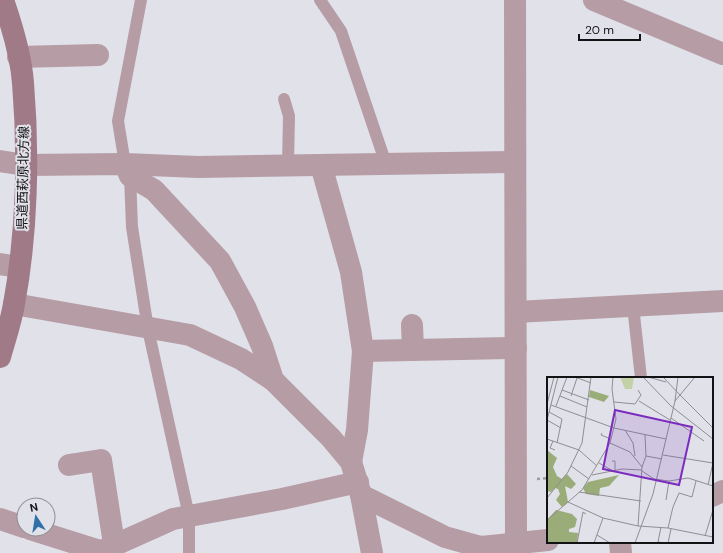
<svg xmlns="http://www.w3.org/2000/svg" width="723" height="553" font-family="'DM Sans','Noto Sans JP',sans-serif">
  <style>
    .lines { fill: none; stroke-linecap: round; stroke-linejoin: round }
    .path { stroke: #9b9ba2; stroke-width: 2.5; stroke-dasharray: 3 3; stroke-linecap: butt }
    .service { stroke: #b69ca5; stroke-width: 12 }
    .minor { stroke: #b69ca5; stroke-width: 22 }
    .tertiary { stroke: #b69ca5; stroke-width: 22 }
    .secondary { stroke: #a07a87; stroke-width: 22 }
    .labels { text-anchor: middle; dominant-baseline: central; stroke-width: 4; stroke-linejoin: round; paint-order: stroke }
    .street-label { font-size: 13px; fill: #121215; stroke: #e1e1e9 }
    .inset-road { fill: none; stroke: #8e8e94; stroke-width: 1 }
    .view { fill: #7b2cbf; fill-opacity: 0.15; stroke: #7b2cbf; stroke-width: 2 }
    .inset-edge { fill: none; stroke: #121215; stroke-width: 2 }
  </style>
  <rect width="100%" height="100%" fill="#e1e1e9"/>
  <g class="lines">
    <!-- path -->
    <polyline class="path" points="537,479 548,478"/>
    <!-- service -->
    <g class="service">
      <polyline points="320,0 341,31 386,164"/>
      <polyline points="284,99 289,116 288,166"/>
      <polyline points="125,164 118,121 141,0"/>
      <polyline points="130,176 132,227 148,329 189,516 189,553"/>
      <polyline points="633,306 641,378"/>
    </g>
    <!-- minor -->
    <g class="minor">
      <polyline points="594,0 723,54"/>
      <polyline points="18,57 98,55"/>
      <polyline points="0,161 25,165 125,164 198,167 515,162"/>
      <polyline points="125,164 130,176 154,190 220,261 245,307 262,346 273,380"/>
      <polyline points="321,165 351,272 363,351 357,430 351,462"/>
      <polyline points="0,264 19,267"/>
      <polyline points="14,304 190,335 241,359 273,380 331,438 351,462 361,495 372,553"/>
      <polyline points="516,312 723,301"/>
      <polyline points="412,325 413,350"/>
      <polyline points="363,351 516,348"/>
      <polyline points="69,465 101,460 114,544"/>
      <polyline points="361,495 445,537 481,547 548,540"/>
      <polyline points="712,496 723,491"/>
      <polyline points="0,519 24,527"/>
      <polyline points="30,529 100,551"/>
      <polyline points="620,542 621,553"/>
      <polyline points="97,553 173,519 282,499 358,482"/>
    </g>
    <!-- tertiary -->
    <polyline class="tertiary" points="515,0 516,553"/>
    <!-- secondary -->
    <path class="secondary" d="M0 357C5 339 11 322 14 304 27 234 29 154 23 83 21 55 12 26 3 0"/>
  </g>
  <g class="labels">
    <!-- street labels -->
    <g class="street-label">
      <text transform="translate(23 178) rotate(-89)">県道西萩原北方線</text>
    </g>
  </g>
  <!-- overview -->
  <g transform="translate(547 377)">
    <rect width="166" height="166" fill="#e1e1e9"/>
    <path d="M43 13 62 19 57 25 42 20ZM0 73 10 81 6 90 10 99 15 102 20 97 29 107 24 112 18 109 21 125 15 130 9 123 13 117 11 112 8 111 4 115 0 114ZM72 98 62 109 53 111 52 119 39 117 36 111 41 105ZM9 133 25 137 30 142 28 150 22 152V155L31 156 30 166H0V143Z" fill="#9aac78"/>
    <path d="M73 0H87L85 12H78Z" fill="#c3d2a6"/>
    <path class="inset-road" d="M28 0 44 6M96 0 124 29 166 62M101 0 119 5M148 0 133 18 166 51M15 13 42 23M13 19 40 30M24 19 30 1M92 24 123 43M128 24 131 0M67 25 88 27 94 18 91 13M0 27 7 0M4 28 67 51 119 62M9 29 20 0M2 35 15 42 10 66M124 41 157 64M0 43 11 0M0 43 14 51M78 53 86 66 88 79M55 56 54 58 64 62M0 62 32 73 50 89M6 64 3 71 8 73M63 66 83 75 95 90 91 149M116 78 166 86M99 79 115 82M65 84H68V94M52 86 66 94M24 89 42 102M95 90 99 79 98 58M95 94 107 102 122 104 141 101 166 109M45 98 75 92 95 93M161 108 166 86M32 115 94 124M0 121 21 95 35 66 44 0M119 123 122 104M21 125 56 141 91 149 121 151 166 160M0 143 35 113 63 66 69 42 65 12 66 0M114 150 111 165 117 166M121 151 126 130 132 116 145 120 149 104M50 158 63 166M158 159 166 133M30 166 36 135 39 137M47 166 56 141M88 166 106 117 128 24 133 18 116 0M121 166 124 152"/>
    <path class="view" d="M68 33 145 50 132 108 56 92Z"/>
    <rect width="166" height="166" class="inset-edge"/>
  </g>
  <!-- north arrow -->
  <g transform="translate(36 517) rotate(348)"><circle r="19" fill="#e1e1e9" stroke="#8e8e94"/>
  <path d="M0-3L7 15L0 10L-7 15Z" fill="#2f71a7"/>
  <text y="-6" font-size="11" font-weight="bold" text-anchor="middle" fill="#121215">N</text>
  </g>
  <!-- scale -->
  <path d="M579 34v6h61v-6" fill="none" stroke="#121215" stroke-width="2"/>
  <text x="585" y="34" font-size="12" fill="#121215" stroke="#e1e1e9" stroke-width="3" paint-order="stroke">20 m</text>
</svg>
